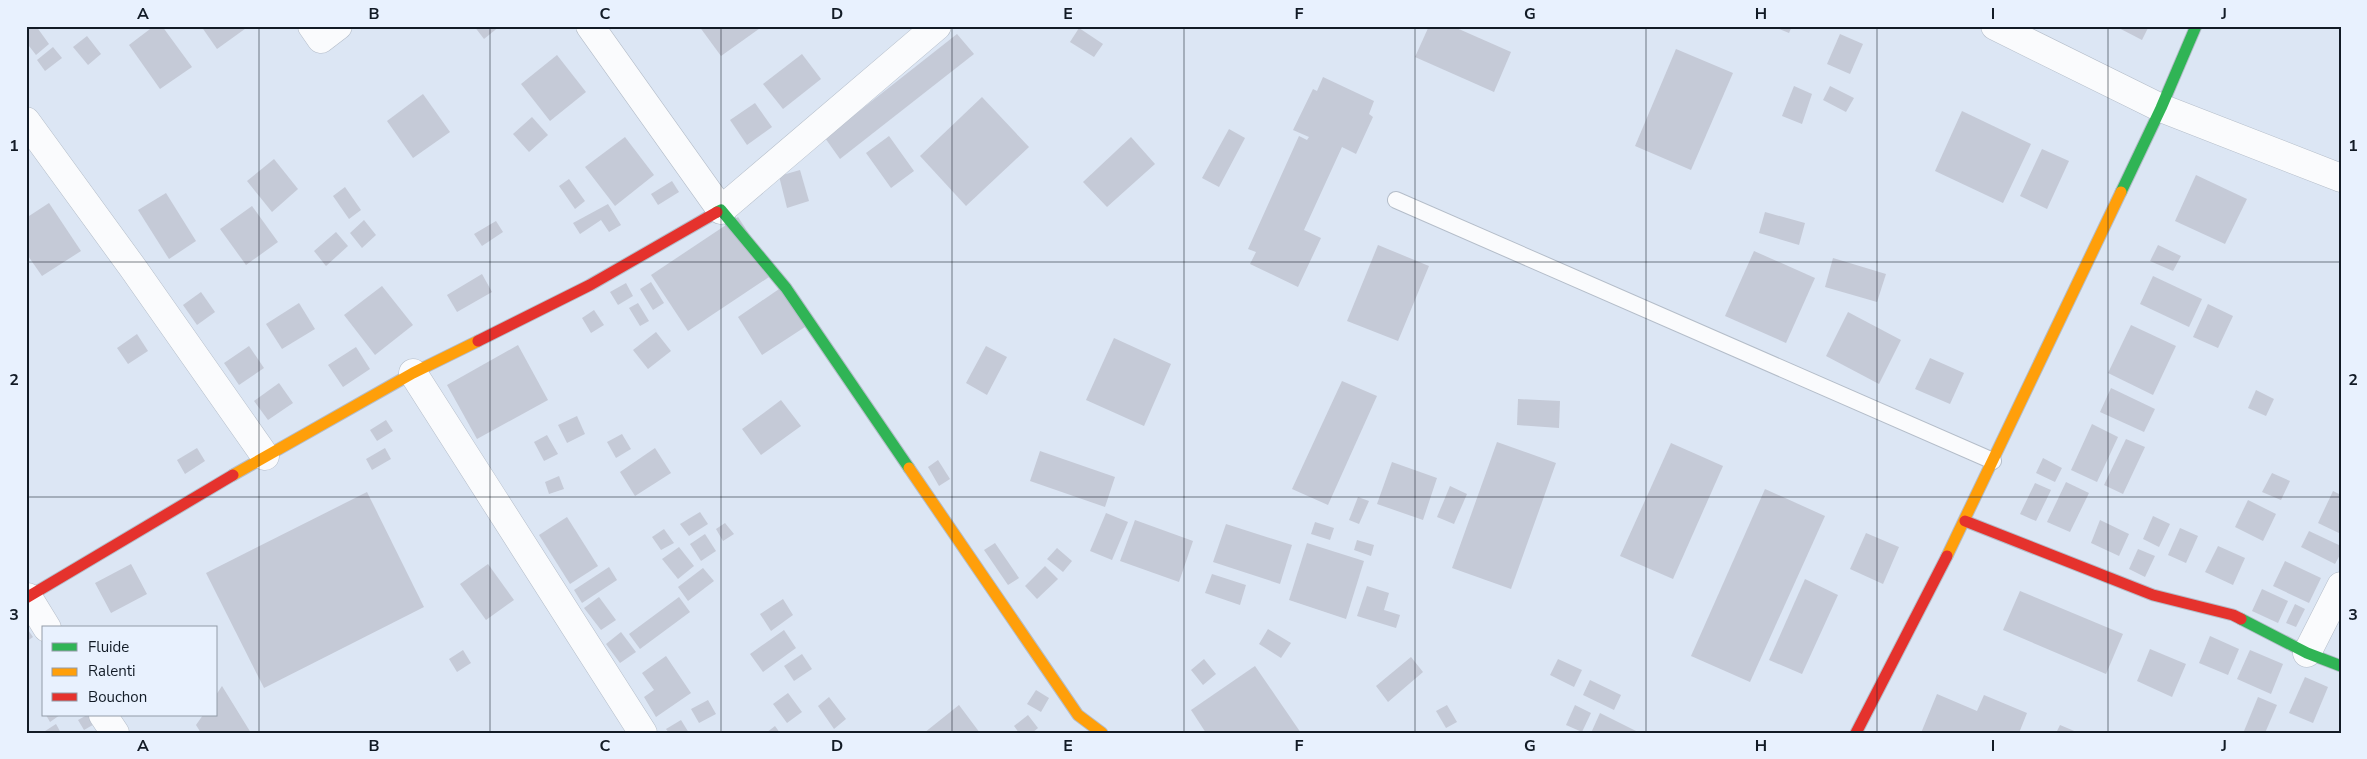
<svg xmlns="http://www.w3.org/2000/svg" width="2367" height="759" font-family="'Nunito Sans',sans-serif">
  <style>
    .building { fill: #c5cad7 }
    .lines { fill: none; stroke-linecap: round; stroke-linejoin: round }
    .lane-casing { stroke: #b4bdc9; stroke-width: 18 }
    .street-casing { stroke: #b4bdc9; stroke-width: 29 }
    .fast-casing { stroke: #b4bdc9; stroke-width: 13 }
    .slow-casing { stroke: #b4bdc9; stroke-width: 13 }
    .jam-casing { stroke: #b4bdc9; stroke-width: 13 }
    .lane { stroke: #fafbfd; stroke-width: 16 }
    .street { stroke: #fafbfd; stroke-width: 28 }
    .fast { stroke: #30b455; stroke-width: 11 }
    .slow { stroke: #ff9f0a; stroke-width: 11 }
    .jam { stroke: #e5322d; stroke-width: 11 }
    .grid { fill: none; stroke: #121b26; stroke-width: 1; stroke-opacity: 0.55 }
    .neatline { fill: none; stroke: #121b26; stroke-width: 2 }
    .grid-label { font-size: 16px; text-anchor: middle; font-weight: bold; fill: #121b26 }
  </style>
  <rect width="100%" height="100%" fill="#dce6f4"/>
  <!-- building -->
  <g class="building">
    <polygon points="26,26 36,26 49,44 36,55 29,46 26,48"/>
    <polygon points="154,26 162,26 192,67 160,89 129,45"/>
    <polygon points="201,26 249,26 217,49"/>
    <polygon points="474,26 500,26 484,39"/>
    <polygon points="699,26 763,26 721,56"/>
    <polygon points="1429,26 1452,26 1511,52 1494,92 1415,57"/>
    <polygon points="1772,26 1792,26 1789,33"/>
    <polygon points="2115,26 2149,26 2142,40"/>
    <polygon points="1079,28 1103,44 1094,57 1070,42"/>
    <polygon points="957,34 974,54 840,159 825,138"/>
    <polygon points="1840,34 1863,44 1850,74 1827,64"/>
    <polygon points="87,36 101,54 88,65 73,47"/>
    <polygon points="53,47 62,58 45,71 37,60"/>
    <polygon points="1676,49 1733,73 1691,170 1635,146"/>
    <polygon points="802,54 821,79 783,109 763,84"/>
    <polygon points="557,55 586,92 550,121 521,84"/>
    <polygon points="1323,77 1374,101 1369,114 1373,117 1356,154 1342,147 1304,230 1321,238 1298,287 1250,264 1256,252 1248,249 1299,136 1307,140 1309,137 1293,130 1313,89 1317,91"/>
    <polygon points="1794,86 1812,94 1802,124 1782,116"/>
    <polygon points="1830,86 1854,98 1846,112 1823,100"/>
    <polygon points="423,94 450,132 413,158 387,121"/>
    <polygon points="982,97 1029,147 966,206 920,156"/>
    <polygon points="755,103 772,127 747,145 730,120"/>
    <polygon points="1962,111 2031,144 2003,203 1935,171"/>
    <polygon points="532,117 548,135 529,152 513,134"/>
    <polygon points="1229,129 1245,138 1219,187 1202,178"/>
    <polygon points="889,136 914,171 891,188 866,153"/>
    <polygon points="625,137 654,175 615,206 585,167"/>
    <polygon points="1131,137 1155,164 1107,207 1083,182"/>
    <polygon points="2042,149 2069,161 2047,209 2020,196"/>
    <polygon points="274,159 298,189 272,212 247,181"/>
    <polygon points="800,170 809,201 787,208 779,176"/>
    <polygon points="2196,175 2247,199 2225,244 2175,221"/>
    <polygon points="569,179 585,201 575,209 559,186"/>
    <polygon points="672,181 679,192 658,205 651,194"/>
    <polygon points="345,187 361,210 349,219 333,196"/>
    <polygon points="166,193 196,241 169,259 138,210"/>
    <polygon points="49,203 81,251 42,276 26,253 26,218"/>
    <polygon points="608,204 621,225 609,232 601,220 580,234 573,223"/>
    <polygon points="252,206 278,242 246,265 220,229"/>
    <polygon points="1765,212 1805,223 1799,245 1759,233"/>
    <polygon points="738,217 775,273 688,331 651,275"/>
    <polygon points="364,220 376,235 362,248 350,233"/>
    <polygon points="496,221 503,232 482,246 474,234"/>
    <polygon points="336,232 348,246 326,266 314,251"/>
    <polygon points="1378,245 1429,266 1398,341 1347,321"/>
    <polygon points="2158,245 2181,256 2173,271 2150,261"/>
    <polygon points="1754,251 1815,278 1786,343 1725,316"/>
    <polygon points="1833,258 1886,274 1877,302 1825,287"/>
    <polygon points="482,274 492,292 457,312 447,295"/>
    <polygon points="2153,276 2202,299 2189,327 2140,304"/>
    <polygon points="651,282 664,303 653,310 640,289"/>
    <polygon points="626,283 633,296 618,305 610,292"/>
    <polygon points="382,286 413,325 375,355 344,315"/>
    <polygon points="782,287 808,325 762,355 738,317"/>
    <polygon points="201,292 215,312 197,325 183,305"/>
    <polygon points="299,303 315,329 282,349 266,324"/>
    <polygon points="638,303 649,321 640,326 629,308"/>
    <polygon points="2208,304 2233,316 2218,348 2193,337"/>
    <polygon points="594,310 604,325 591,333 582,318"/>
    <polygon points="1848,312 1901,340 1879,384 1826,356"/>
    <polygon points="2131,325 2176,346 2153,395 2108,373"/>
    <polygon points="656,332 671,351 648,369 633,350"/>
    <polygon points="137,334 148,351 128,364 117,348"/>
    <polygon points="1114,338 1171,364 1144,426 1086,400"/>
    <polygon points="518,345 548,400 477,439 447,385"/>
    <polygon points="249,346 264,368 239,385 224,363"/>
    <polygon points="986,346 1007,357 987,395 966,383"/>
    <polygon points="356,347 370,369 343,387 328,365"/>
    <polygon points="1930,358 1964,373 1950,404 1915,389"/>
    <polygon points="1342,381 1377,396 1328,505 1292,489"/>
    <polygon points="279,383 293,403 268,420 254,401"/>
    <polygon points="2111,388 2155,409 2144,432 2100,412"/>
    <polygon points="2256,390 2274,399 2266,416 2248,408"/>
    <polygon points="1518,399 1560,401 1559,428 1517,425"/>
    <polygon points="781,400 801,426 761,455 742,429"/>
    <polygon points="577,416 585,434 567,443 558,425"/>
    <polygon points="386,420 393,431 377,441 370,430"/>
    <polygon points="2092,424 2118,437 2097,482 2071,470"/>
    <polygon points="622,434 631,449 616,458 607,442"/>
    <polygon points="547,435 558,454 544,461 534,442"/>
    <polygon points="2126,439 2145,447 2123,494 2104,485"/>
    <polygon points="1497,442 1556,463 1511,589 1452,568"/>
    <polygon points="1671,443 1723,466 1673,579 1620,556"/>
    <polygon points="197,448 205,461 185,474 177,460"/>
    <polygon points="385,448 391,459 372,470 366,459"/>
    <polygon points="655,448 671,473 635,496 620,472"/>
    <polygon points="1040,451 1115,477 1105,507 1030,481"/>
    <polygon points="2043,458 2062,468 2055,482 2036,473"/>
    <polygon points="938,460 950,479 939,486 928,467"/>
    <polygon points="1392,462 1437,478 1423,520 1377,504"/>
    <polygon points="2272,473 2290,481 2281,500 2262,492"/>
    <polygon points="559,476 564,489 549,494 545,482"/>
    <polygon points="2066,482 2089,493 2070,532 2047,522"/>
    <polygon points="2035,483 2051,490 2036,521 2020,514"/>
    <polygon points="1450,486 1467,494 1454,524 1437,517"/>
    <polygon points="1765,489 1825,516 1750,682 1691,656"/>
    <polygon points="2333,491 2341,495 2341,534 2318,523"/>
    <polygon points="367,492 424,607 264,688 206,573"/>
    <polygon points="1358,497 1369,501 1359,524 1349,520"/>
    <polygon points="2248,500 2276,514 2263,541 2235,527"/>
    <polygon points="700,512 708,524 689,536 680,524"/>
    <polygon points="1106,513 1128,522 1112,560 1090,551"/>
    <polygon points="2153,516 2170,524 2159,547 2143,539"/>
    <polygon points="567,517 598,566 570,584 539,535"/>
    <polygon points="1135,520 1193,541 1179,582 1120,561"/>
    <polygon points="2100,520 2129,534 2119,556 2091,543"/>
    <polygon points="1315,522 1334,528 1330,540 1311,534"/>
    <polygon points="725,523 734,534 723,541 716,529"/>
    <polygon points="1226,524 1292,545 1280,584 1213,562"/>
    <polygon points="2180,528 2198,536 2186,563 2168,555"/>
    <polygon points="664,529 674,543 661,550 652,537"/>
    <polygon points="2309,531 2341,546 2341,553 2335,564 2301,547"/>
    <polygon points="1866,533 1899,547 1883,584 1850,569"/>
    <polygon points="705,534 716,551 701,561 690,544"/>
    <polygon points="1357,540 1374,545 1371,556 1354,550"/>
    <polygon points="995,543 1019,578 1008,585 984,550"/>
    <polygon points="1307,543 1364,561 1346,619 1289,600"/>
    <polygon points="2218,546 2245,558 2233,585 2205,572"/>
    <polygon points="679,547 694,566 678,579 662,559"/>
    <polygon points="1057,548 1072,561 1063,572 1047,559"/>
    <polygon points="2138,549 2155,556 2145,577 2129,569"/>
    <polygon points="2285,561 2321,578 2309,603 2273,586"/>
    <polygon points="131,564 147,594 111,613 95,583"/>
    <polygon points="488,564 514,600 486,620 460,584"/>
    <polygon points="1045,566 1058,579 1037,599 1025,586"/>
    <polygon points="609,567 617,580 582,603 574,590"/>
    <polygon points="703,568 714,581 688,601 678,587"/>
    <polygon points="1212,574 1246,585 1240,605 1205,593"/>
    <polygon points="1805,579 1838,595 1802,674 1769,660"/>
    <polygon points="1367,586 1389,593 1384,610 1400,615 1396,628 1357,616"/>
    <polygon points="2262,589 2288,601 2278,623 2252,611"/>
    <polygon points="2020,591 2123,634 2106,674 2003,630"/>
    <polygon points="599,597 616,620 601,630 584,608"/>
    <polygon points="679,597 690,612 640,649 629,634"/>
    <polygon points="783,599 793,615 771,631 760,614"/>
    <polygon points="2295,604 2305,609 2296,627 2286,623"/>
    <polygon points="26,627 33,637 26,642"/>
    <polygon points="1268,629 1291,643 1281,658 1259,644"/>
    <polygon points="784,630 796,648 763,672 750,654"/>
    <polygon points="621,632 636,652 620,663 606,644"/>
    <polygon points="2210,636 2239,649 2228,675 2199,663"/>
    <polygon points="2150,649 2186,664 2172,697 2137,681"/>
    <polygon points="463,650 471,663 457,672 449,659"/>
    <polygon points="2250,650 2283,664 2271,694 2237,679"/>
    <polygon points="802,654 812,669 794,681 784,666"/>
    <polygon points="666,656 691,693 656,717 644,697 654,690 642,673"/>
    <polygon points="1411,657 1423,672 1388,702 1376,686"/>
    <polygon points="1204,659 1216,674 1203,685 1191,670"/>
    <polygon points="1558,659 1582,670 1574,687 1550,675"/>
    <polygon points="1255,666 1301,733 1206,733 1191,710"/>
    <polygon points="2305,677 2328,687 2313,723 2289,713"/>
    <polygon points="1590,680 1621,695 1614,710 1583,695"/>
    <polygon points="222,686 251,733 201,733 196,725 203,715 216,715 216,695"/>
    <polygon points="1036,690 1049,698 1041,712 1027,704"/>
    <polygon points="788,693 802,712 787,723 773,704"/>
    <polygon points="1937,694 1977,711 1984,695 2027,713 2019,733 1921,733"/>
    <polygon points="829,697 846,719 834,729 818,706"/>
    <polygon points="2258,697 2277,705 2265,733 2249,733 2244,731"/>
    <polygon points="708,700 716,714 699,723 691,709"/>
    <polygon points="959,705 980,733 924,733"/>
    <polygon points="1447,705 1457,722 1446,728 1436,711"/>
    <polygon points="1575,705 1591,713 1582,732 1566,725"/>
    <polygon points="1600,713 1640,733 1591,733"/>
    <polygon points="46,715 60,715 50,722"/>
    <polygon points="87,715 95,715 98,722 84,730 78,720"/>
    <polygon points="1028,715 1038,728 1032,733 1019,733 1014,726"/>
    <polygon points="681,720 689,733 669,733 666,729"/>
    <polygon points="56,724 61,733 42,733"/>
    <polygon points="2060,725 2079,733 2056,733"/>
    <polygon points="775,726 780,733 766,733"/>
  </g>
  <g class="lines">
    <defs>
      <polyline id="lane" points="1396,200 1993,461"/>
      <g id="street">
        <polyline points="312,26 321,39 338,26"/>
        <polyline points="590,26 721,210 937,26"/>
        <polyline points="1995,26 2161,108 2341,178"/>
        <polyline points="26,121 133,268 265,456"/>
        <polyline points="413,373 643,733"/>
        <polyline points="28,597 47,628"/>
        <polyline points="2307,653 2341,586"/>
        <polyline points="103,715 115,733"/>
      </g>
      <g id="fast">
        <polyline points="2121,192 2161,108 2196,26"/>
        <polyline points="717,212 721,210 786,288 909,468"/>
        <polyline points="2241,619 2307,653 2341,666"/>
      </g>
      <g id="slow">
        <polyline points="909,468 1078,715 1102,733"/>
        <polyline points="233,475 413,373 478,341"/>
        <polyline points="1947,556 2121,192"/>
      </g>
      <g id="jam">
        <polyline points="478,341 590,285 717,212"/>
        <polyline points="1965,521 2153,595 2233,615 2241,619"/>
        <polyline points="26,598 233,475"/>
        <polyline points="1856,733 1947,556"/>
      </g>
    </defs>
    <!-- lane casing -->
    <use href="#lane" class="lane-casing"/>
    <!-- street casing -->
    <use href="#street" class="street-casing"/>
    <!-- fast casing -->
    <use href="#fast" class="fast-casing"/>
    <!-- slow casing -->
    <use href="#slow" class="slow-casing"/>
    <!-- jam casing -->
    <use href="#jam" class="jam-casing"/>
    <!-- lane -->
    <use href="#lane" class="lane"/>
    <!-- street -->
    <use href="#street" class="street"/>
    <!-- fast -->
    <use href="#fast" class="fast"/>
    <!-- slow -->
    <use href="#slow" class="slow"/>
    <!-- jam -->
    <use href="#jam" class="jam"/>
  </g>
  <!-- grid -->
  <path class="grid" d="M259 26V733M490 26V733M721 26V733M952 26V733M1184 26V733M1415 26V733M1646 26V733M1877 26V733M2108 26V733M26 262H2341M26 497H2341"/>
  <!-- border -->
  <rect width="2367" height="759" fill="none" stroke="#e8f1fe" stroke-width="55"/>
  <!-- legend -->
  <rect x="42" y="626" width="175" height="90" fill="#e8f1fe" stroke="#929ba8"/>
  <rect x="52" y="643" width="25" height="8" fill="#30b455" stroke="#929ba8"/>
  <text x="88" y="652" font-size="15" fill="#121b26">Fluide</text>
  <rect x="52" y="668" width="25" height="8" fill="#ff9f0a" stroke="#929ba8"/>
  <text x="88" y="676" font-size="15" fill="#121b26">Ralenti</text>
  <rect x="52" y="693" width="25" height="8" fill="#e5322d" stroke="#929ba8"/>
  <text x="88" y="702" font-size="15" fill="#121b26">Bouchon</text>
  <rect x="28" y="28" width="2312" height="704" class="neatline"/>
  <g class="grid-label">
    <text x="143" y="19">A</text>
    <text x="374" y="19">B</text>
    <text x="605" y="19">C</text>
    <text x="837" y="19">D</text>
    <text x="1068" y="19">E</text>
    <text x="1299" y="19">F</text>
    <text x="1530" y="19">G</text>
    <text x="1761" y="19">H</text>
    <text x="1993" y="19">I</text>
    <text x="2224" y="19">J</text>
    <text x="14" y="151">1</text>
    <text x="2353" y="151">1</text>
    <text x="14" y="385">2</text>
    <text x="2353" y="385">2</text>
    <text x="14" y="620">3</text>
    <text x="2353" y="620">3</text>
    <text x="143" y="751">A</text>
    <text x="374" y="751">B</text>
    <text x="605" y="751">C</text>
    <text x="837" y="751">D</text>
    <text x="1068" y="751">E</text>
    <text x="1299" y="751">F</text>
    <text x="1530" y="751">G</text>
    <text x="1761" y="751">H</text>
    <text x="1993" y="751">I</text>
    <text x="2224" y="751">J</text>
  </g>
</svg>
